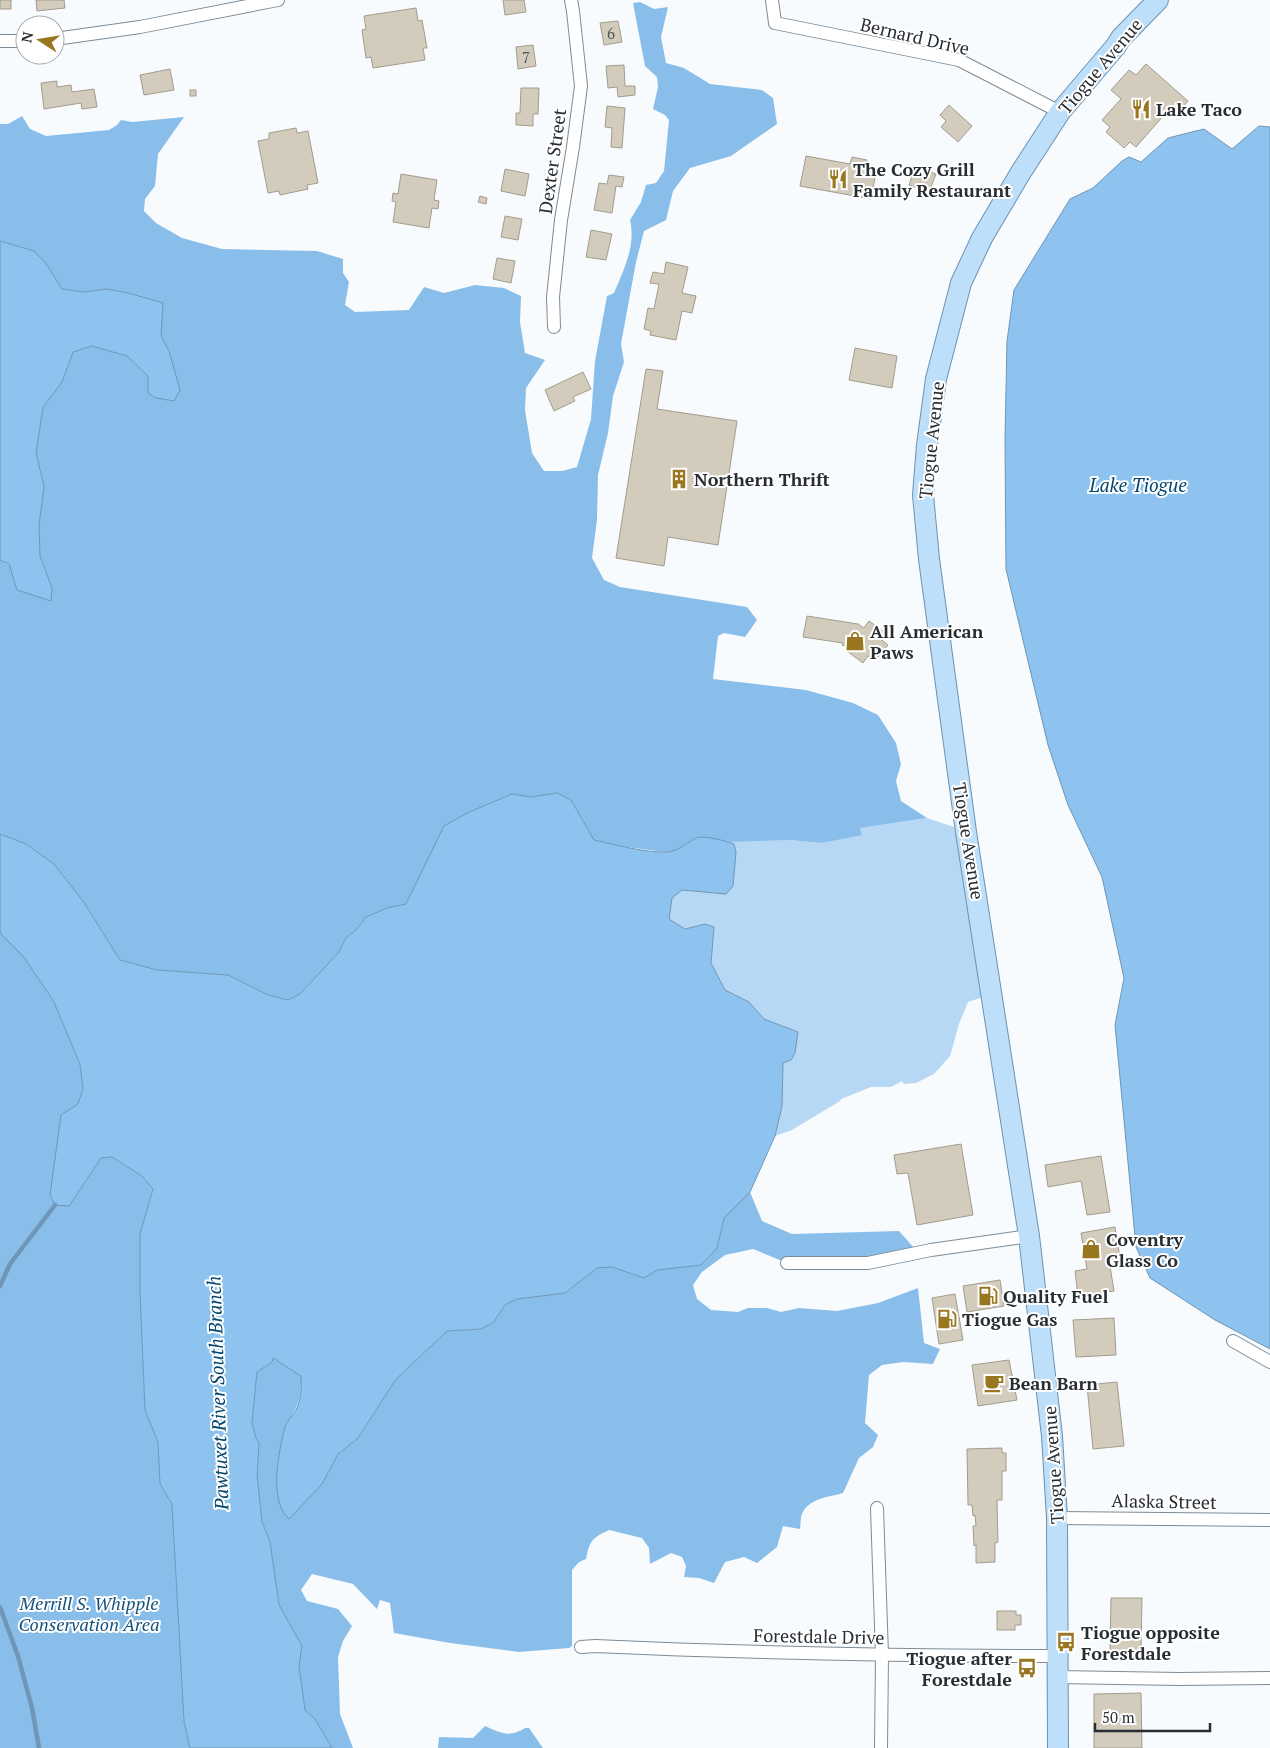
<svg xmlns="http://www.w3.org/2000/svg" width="1270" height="1748" font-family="'PT Serif',serif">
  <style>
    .green { fill: #b6d8f4 }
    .forest { fill: #89beea }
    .water { fill: #8dc3ee; stroke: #6f96b6 }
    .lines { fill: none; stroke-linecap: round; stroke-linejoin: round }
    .stream { stroke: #6f96b6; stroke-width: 4.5 }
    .building { fill: #d3cbbb; stroke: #a39c8d }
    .minor-casing { stroke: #7d8b96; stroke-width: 14 }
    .primary-casing { stroke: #6c92b2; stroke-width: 22 }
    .minor { stroke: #fff; stroke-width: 12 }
    .primary { stroke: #bddffa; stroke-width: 20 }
    .labels { text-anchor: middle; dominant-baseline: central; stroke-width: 4; stroke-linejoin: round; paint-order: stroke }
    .number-label { font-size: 15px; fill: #535454 }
    .street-label { font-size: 18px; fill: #282d32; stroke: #fff }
    .poi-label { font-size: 18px; font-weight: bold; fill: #282d32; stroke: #fff; text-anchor: start }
    .park-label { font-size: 18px; font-style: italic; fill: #14517a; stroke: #fff }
    .water-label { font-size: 19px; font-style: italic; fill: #03466e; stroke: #fff }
  </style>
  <rect width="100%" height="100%" fill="#f8fbfd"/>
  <!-- green -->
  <polygon class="green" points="927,818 954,827 962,827 989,995 968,1002 959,1024 950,1056 934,1074 916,1083 904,1084 902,1081 891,1087 871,1087 841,1099 840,1101 792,1130 775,1136 782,1106 783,1063 798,1032 764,1019 749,1002 725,990 711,963 714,927 705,924 685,929 669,919 672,898 682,890 726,894 730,841 789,840 822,843 862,834 859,828"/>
  <!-- forest -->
  <g class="forest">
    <path d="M640 2 654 9 668 7 661 37 666 63 684 68 710 84 762 90 773 98 777 124 731 156 690 168 673 191 666 220 644 231 636 262 621 344 624 362 613 396 608 433 598 475 597 520 592 558 604 580 620 587 747 607 757 620 745 637 724 633 718 636 713 679 806 690 853 703 878 715 896 743 901 764 896 781 901 801 927 818 860 828 862 835 822 843 789 840 729 842 698 837 675 851 665 852 619 846 594 840 571 800 557 793 531 797 512 794 467 813 445 826 406 904 387 908 366 917 356 930 346 938 339 952 300 994 288 1000 268 995 228 975 157 970 120 960 83 901 54 864 26 844 0 834V560L52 588 40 556 39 525 44 486 36 453 43 407 62 382 73 352 92 346 127 356 148 376V392L169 351 161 336 128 293 107 289 84 292 62 289 45 262 34 251 0 241V124H8L22 116 30 129 46 136 109 130 117 125 121 120 132 122 184 117 158 154 155 186 145 199 144 211 156 223 182 238 222 249 317 251 343 259V273L349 282 345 305 355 312 409 310 424 287 444 293 475 285 504 288 521 296 520 322 525 353 545 360 526 388 525 410 532 453 544 471H562L577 467 591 419 595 361 607 296 614 293C624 269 636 246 630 220L641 202 646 185 656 183 664 171 669 120 665 115 653 109 658 87 657 77 645 66 633 3Z"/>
    <polygon points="0,933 23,956 53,1000 80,1064 83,1089 78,1105 61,1115 58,1142 69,1206 101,1158 112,1157 142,1176 153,1189 140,1234 140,1292 145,1410 158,1442 160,1484 172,1504 184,1721 190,1748 0,1748"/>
    <path d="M750 1192 762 1221 792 1234 899 1231 915 1249 900 1255 787 1263 753 1249 725 1255 702 1272 693 1285 697 1299 711 1310 738 1312 748 1308H767L781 1312 799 1308 837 1311 878 1303 918 1288 924 1343 940 1349 933 1364 903 1362 882 1365 869 1375 865 1423 878 1435 873 1447 859 1458 843 1493C830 1497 810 1498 803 1512 800 1516 801 1524 800 1529L783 1526 777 1547 757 1563 744 1557 725 1562 714 1583 699 1578 684 1577 686 1566 682 1557 671 1553 650 1564 649 1548 642 1538 609 1530C592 1538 590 1540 586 1559L579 1562 572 1570V1646L569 1648 519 1652 450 1643 394 1633 390 1603 380 1600 377 1609 353 1584 312 1574 301 1590 307 1601 338 1609 352 1626 343 1641 338 1657 340 1714 353 1748H332L315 1719 305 1710 299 1666 302 1646 279 1605 270 1542 262 1522 257 1475 259 1443 256 1438 252 1423 257 1372 272 1362 273 1358 301 1376C302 1397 298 1408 286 1424L322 1484 338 1454 358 1438 396 1379 447 1331 481 1329 493 1323 505 1305 517 1299 565 1293 597 1268 612 1267 644 1278 657 1270 701 1265 717 1248 724 1218Z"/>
    <path d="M485 1726C501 1733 509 1738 525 1728H529L543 1748H438L439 1737 473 1738Z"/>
  </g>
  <!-- water -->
  <g class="water">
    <polygon points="1259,126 1270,127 1270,1349 1215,1320 1150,1278 1136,1247 1115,1025 1124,978 1102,877 1068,805 1048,745 1006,569 1005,439 1007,341 1014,290 1070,199 1093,188 1122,161 1129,157 1141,162 1168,138 1204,129 1232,149"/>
    <polygon points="0,241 34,251 45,262 62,289 84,292 107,289 128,293 163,303 161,336 169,351 180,390 174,401 156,398 148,393 148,376 127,356 92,346 73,352 62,382 43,407 36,453 44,486 39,525 40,556 52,588 51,601 17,590 9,564 0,560"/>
    <path d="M557 793 571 800 594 840C615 845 647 853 668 852 679 851 686 843 696 838 704 835 726 841 734 844L736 852 733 886 726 894 682 890 672 898 669 919 685 929 705 924 714 927 711 963 725 990 749 1002 764 1019 798 1032 795 1053 791 1060 783 1063 782 1106 775 1136 750 1192 724 1218 717 1248 701 1265 657 1270 644 1278 612 1267 597 1268 565 1293 517 1299 505 1305 493 1323 481 1329 447 1331 396 1379 358 1438 338 1454 322 1484 289 1519C268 1500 279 1451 285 1427 287 1420 293 1416 296 1410 301 1400 302 1388 301 1376L273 1358 272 1362 257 1372 252 1423 256 1438 259 1443 257 1475 262 1522 270 1542 279 1605 302 1646 299 1666 305 1710 315 1719 332 1748H190L184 1721 172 1504 160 1484 158 1442 145 1410 140 1292V1234L153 1189 142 1176 112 1157 101 1158 69 1206 55 1205 50 1195 61 1115 78 1104 83 1089 80 1064 53 1000 23 956 0 933V834L26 844 54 864 83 901 120 960 157 970 228 975 268 995 288 1000 300 994 339 952 346 938 356 930 366 917 387 908 406 904 444 826 467 813 512 794 531 797Z"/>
  </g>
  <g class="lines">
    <!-- stream -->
    <g class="stream">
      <polyline points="0,1286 10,1264 55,1205"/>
      <polyline points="0,1607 18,1656 32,1708 39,1748"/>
    </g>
  </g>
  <!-- building -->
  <g class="building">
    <rect x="0" y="0" width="11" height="9"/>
    <polygon points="36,0 64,0 65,8 37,11"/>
    <polygon points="503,0 524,0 526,12 505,15"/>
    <polygon points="416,8 418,21 422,20 427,48 423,48 425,60 373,68 371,57 366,58 362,30 366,29 364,16"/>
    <polygon points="618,21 622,42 604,45 600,23"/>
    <polygon points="533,45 536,66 518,69 516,47"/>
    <polygon points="1146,64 1188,101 1179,112 1172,106 1136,147 1130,142 1124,148 1106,132 1110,127 1102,120 1121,99 1111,90 1129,70 1136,75"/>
    <polygon points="624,65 625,86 635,86 635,95 618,97 617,87 608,88 606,66"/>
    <polygon points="170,69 174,90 144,95 140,75"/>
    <polygon points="57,81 57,87 71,85 72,92 94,89 97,107 82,109 81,103 44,109 41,83"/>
    <polygon points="521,88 539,88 538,114 533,114 533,126 516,125 516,113 520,113"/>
    <rect x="190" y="90" width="6" height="6"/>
    <polygon points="949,105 972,126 958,142 941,127 946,121 940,115"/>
    <polygon points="607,106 625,108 622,148 611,147 612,128 605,127"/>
    <polygon points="296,128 297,133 308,131 318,183 307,185 308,189 280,195 279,191 268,193 258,141 269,139 269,133"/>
    <polygon points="806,156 850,164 852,157 867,160 865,170 876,172 871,199 800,186"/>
    <polygon points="915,167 936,174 929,192 909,185"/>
    <polygon points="505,169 529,174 525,196 501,191"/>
    <polygon points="401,174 437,180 434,200 439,201 438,209 432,208 429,228 393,222 396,202 392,201 393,193 398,194"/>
    <polygon points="609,175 624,177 622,187 616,186 612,213 594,210 599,183 607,184"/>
    <polygon points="480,196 487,198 486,204 478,202"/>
    <polygon points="505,216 522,219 518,240 501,237"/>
    <polygon points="591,230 612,234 606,260 586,257"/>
    <polygon points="497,258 515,261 511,283 493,279"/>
    <polygon points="666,262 688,267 682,293 696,296 692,313 682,311 676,340 650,335 651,331 644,329 648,308 654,309 659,284 650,283 653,272 664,274"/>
    <polygon points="855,348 897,356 892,388 849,380"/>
    <polygon points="646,369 663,371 657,409 737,421 718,545 668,537 664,566 616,558"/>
    <polygon points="583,372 591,389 573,397 575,401 554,411 545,390"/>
    <polygon points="807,616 858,624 864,628 869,621 884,632 879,638 888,645 875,661 868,656 863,663 847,651 850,647 842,645 843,643 803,637"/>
    <polygon points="961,1144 973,1215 917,1225 908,1173 897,1174 894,1155"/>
    <polygon points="1101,1156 1110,1212 1087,1215 1081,1181 1048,1187 1045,1165"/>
    <polygon points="1115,1227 1121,1264 1110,1266 1114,1291 1078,1296 1075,1271 1087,1269 1081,1233"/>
    <polygon points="1000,1280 1004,1306 967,1312 963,1286"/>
    <polygon points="955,1294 963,1340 939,1344 932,1298"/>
    <polygon points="1114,1318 1116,1355 1076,1357 1073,1320"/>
    <polygon points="1009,1360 1017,1400 978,1406 972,1365"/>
    <polygon points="1117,1382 1124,1446 1093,1449 1087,1385"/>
    <polygon points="1002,1448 1002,1453 1006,1453 1006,1471 1002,1471 1002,1500 997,1500 998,1542 995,1543 995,1562 976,1563 976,1545 974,1546 973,1526 976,1526 975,1515 973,1516 972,1505 968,1505 967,1449"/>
    <polygon points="1111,1598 1142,1598 1141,1651 1110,1651"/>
    <polygon points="997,1611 1016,1611 1016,1615 1021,1615 1021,1625 1015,1625 1015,1630 997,1630"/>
    <polygon points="1141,1693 1142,1748 1094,1748 1094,1694"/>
  </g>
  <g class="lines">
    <defs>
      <g id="minor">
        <polyline points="772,0 775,23 959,60 1060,112"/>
        <polyline points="55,39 140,27 278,0"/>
        <polyline points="0,41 25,41"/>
        <polyline points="554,327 553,297 561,220 573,147 581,86 573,11 571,0"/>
        <polyline points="787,1263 868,1263 931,1250 1029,1236"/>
        <polyline points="1233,1341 1270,1362"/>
        <polyline points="877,1508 882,1655 881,1748"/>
        <polyline points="1057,1518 1270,1520"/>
        <path d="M581 1647 595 1646C749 1653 903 1656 1057 1656"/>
        <polyline points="1057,1677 1179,1679 1270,1678"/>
      </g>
      <polyline id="primary" points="1058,1748 1057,1518 1052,1436 1029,1236 966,832 929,559 923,495 927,445 936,379 961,283 982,238 1021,172 1060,112 1116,46 1121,38 1158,0"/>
    </defs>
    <!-- minor casing -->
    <use href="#minor" class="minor-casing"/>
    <!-- primary casing -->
    <use href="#primary" class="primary-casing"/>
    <!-- minor -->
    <use href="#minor" class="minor"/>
    <!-- primary -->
    <use href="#primary" class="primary"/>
  </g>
  <!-- icons -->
  <defs>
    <symbol id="restaurant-bare" viewBox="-9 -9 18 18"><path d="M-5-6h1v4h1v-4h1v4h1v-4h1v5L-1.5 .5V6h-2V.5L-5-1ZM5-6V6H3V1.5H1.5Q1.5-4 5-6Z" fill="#997620" stroke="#fff" stroke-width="2.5" paint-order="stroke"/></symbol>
    <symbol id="building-bare" viewBox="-9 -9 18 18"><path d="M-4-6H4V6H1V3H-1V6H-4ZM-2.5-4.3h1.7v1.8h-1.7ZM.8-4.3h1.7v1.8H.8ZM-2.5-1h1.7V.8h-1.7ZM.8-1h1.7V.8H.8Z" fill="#997620" stroke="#fff" stroke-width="2.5" paint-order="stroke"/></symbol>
    <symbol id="shop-bare" viewBox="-9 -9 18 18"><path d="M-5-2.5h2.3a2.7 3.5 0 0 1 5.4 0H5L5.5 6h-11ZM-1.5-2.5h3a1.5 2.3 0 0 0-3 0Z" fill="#997620" stroke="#fff" stroke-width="2.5" paint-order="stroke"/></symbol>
    <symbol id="fuel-bare" viewBox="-9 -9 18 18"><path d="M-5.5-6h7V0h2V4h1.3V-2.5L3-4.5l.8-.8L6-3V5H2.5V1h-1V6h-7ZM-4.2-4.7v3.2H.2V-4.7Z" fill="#997620" stroke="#fff" stroke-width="2.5" paint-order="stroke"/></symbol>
    <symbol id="cafe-bare" viewBox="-9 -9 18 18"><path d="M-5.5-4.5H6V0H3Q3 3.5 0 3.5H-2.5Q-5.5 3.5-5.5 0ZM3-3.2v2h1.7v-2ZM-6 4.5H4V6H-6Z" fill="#997620" stroke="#fff" stroke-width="2.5" paint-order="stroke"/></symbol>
    <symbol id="bus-bare" viewBox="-9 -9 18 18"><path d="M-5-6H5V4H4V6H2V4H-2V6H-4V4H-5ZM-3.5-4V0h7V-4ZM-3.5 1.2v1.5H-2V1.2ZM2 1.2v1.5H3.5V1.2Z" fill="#997620" stroke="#fff" stroke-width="2.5" paint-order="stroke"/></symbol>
  </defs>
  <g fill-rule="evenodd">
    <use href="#restaurant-bare" x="1127" y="95" width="28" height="28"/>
    <use href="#restaurant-bare" x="824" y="165" width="28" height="28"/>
    <use href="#building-bare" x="665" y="465" width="28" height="28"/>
    <use href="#shop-bare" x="841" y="627" width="28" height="28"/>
    <use href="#shop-bare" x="1077" y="1235" width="28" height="28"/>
    <use href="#fuel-bare" x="974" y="1282" width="28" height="28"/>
    <use href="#fuel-bare" x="933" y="1305" width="28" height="28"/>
    <use href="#cafe-bare" x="980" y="1369" width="28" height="28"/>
    <use href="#bus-bare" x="1052" y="1628" width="28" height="28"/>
    <use href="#bus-bare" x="1013" y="1654" width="28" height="28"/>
  </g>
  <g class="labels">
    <!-- number labels -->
    <g class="number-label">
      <text x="611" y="33">6</text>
      <text x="526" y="57">7</text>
    </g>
    <!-- street labels -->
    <g class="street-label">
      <text transform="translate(915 36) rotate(13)">Bernard Drive</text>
      <text transform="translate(1100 66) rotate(-50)">Tiogue Avenue</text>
      <text transform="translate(552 161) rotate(-82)">Dexter Street</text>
      <text transform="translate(931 440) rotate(-84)">Tiogue Avenue</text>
      <text transform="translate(969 841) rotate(81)">Tiogue Avenue</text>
      <text transform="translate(1053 1465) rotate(-94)">Tiogue Avenue</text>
      <text transform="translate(1164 1501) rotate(1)">Alaska Street</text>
      <text transform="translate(819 1636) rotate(1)">Forestdale Drive</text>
    </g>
    <!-- poi labels -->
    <g class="poi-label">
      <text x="1156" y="109">Lake Taco</text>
      <text x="853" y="169">The Cozy Grill<tspan x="853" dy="21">Family Restaurant</tspan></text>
      <text x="694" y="479">Northern Thrift</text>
      <text x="870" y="631">All American<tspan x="870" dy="21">Paws</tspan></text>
      <text x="1106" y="1239">Coventry<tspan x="1106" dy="21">Glass Co</tspan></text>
      <text x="1003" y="1296">Quality Fuel</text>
      <text x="962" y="1319">Tiogue Gas</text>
      <text x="1009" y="1383">Bean Barn</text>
      <text x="1081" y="1632">Tiogue opposite<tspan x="1081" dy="21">Forestdale</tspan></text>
      <text x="1012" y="1658" text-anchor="end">Tiogue after<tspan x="1012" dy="21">Forestdale</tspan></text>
    </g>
    <!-- park labels -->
    <g class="park-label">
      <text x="89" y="1603">Merrill S. Whipple<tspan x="89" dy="21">Conservation Area</tspan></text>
    </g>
    <!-- water labels -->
    <g class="water-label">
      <text x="1138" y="484">Lake Tiogue</text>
      <text transform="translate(217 1393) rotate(-92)">Pawtuxet River South Branch</text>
    </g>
  </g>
  <!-- north arrow -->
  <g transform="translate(40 40) rotate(282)"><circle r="24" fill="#ffffff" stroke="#a9abad"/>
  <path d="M0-4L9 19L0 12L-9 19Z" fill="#997620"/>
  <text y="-8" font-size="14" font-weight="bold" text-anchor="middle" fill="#282d32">N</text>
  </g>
  <!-- scale -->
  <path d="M1095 1723v8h115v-8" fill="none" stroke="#282d32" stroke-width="2.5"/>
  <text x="1102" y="1723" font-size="15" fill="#282d32" stroke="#ffffff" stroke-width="4" paint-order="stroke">50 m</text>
</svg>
